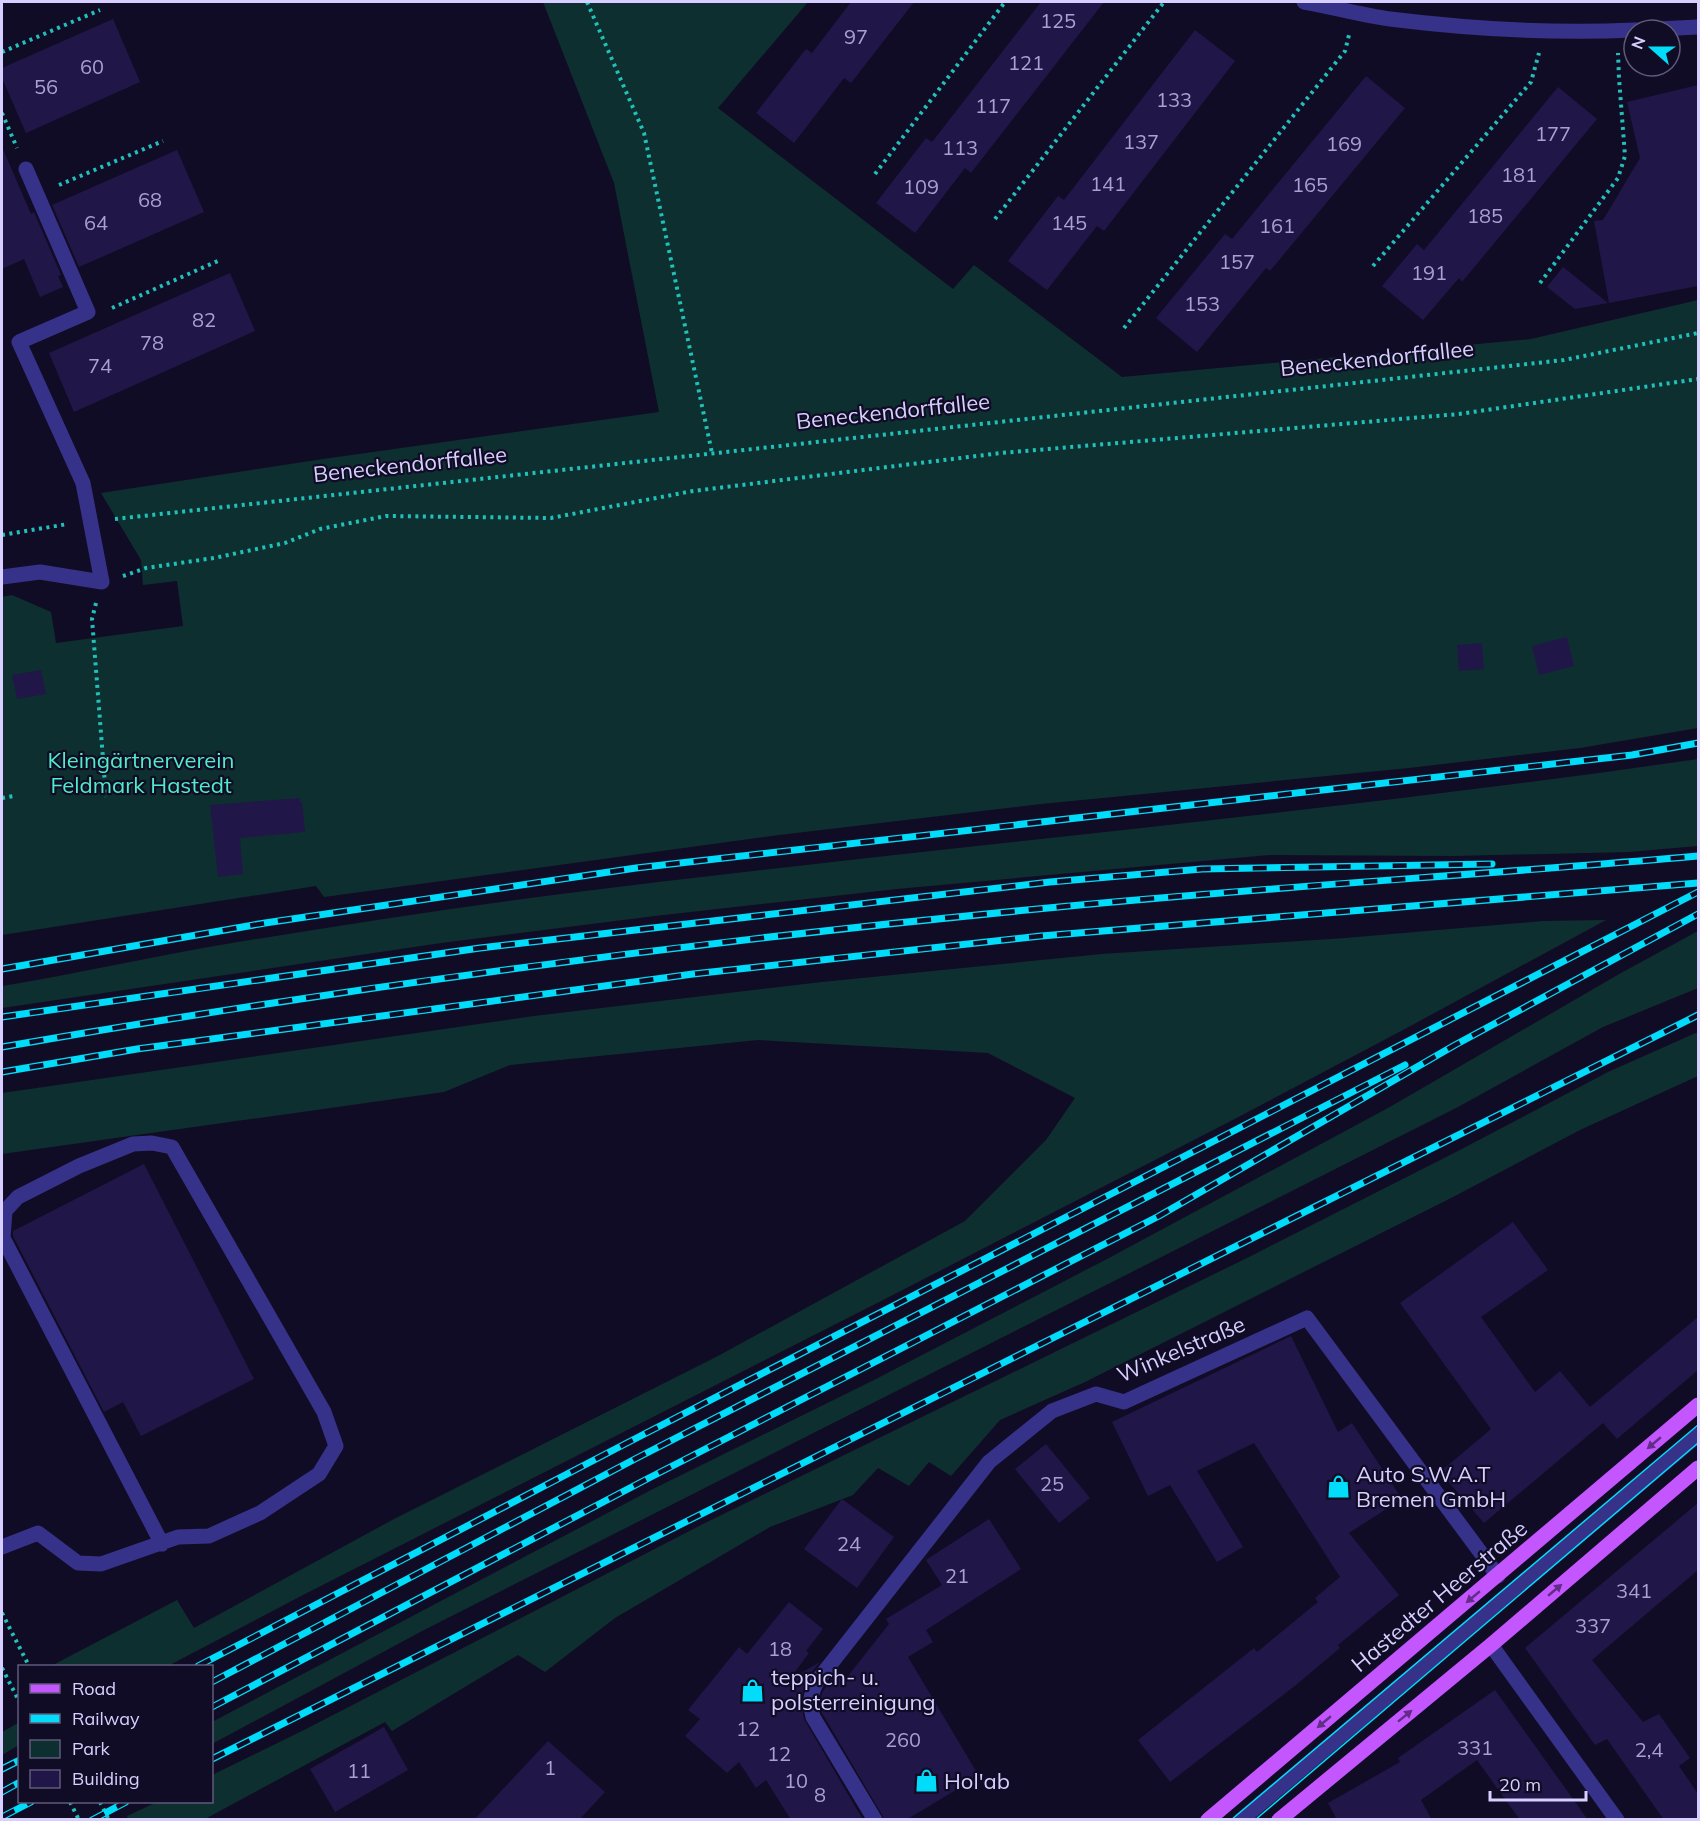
<svg xmlns="http://www.w3.org/2000/svg" width="1700" height="1821" font-family="Mulish,sans-serif">
  <style>
    .green { fill: #0e2f2f }
    .building { fill: #211648 }
    .lines { fill: none; stroke-linecap: round; stroke-linejoin: round }
    .path { stroke: #21c1bb; stroke-width: 4; stroke-dasharray: 3 4.5; stroke-linecap: butt }
    .minor { stroke: #373289; stroke-width: 15 }
    .major { stroke: #c456ff; stroke-width: 15 }
    .tram { stroke: #00dcfa; stroke-width: 1.5 }
    .rail-casing { stroke: #00dcfa; stroke-width: 7 }
    .rail { stroke: #110c25; stroke-width: 4.5; stroke-dasharray: 14; stroke-linecap: butt }
    .oneway { fill: #622d87 }
    .labels { text-anchor: middle; dominant-baseline: central; stroke-width: 4.5; stroke-linejoin: round; paint-order: stroke }
    .number-label { font-size: 20px; fill: #a9a1d1 }
    .street-label { font-size: 22px; fill: #d6cfff; stroke: #110c25 }
    .park-label { font-size: 22px; fill: #4eecc8; stroke: #110c25 }
    .poi-label { font-size: 22px; fill: #d6cfff; stroke: #110c25; text-anchor: start }
  </style>
  <rect width="100%" height="100%" fill="#110c25"/>
  <!-- green -->
  <g class="green">
    <polygon points="543,2 808,2 718,108 953,289 974,265 1122,377 1531,339 1698,300 1698,728 1580,748 1409,768 1041,804 779,835 324,897 316,886 2,935 2,597 12,595 51,612 56,643 183,626 177,581 143,585 141,560 101,493 330,458 659,412 614,183"/>
    <path d="M1698 759V846L1629 852 1454 856 1269 855 897 889 655 916 441 943 2 1008V986C81 973 159 955 238 942 343 925 448 909 553 895 935 847 1318 814 1698 759Z"/>
    <polygon points="1606,920 1403,1030 1225,1124 887,1298 303,1595 168,1666 51,1666 177,1600 194,1628 394,1519 718,1356 965,1221 1046,1140 1075,1098 988,1053 758,1040 510,1065 444,1092 2,1154 2,1093 534,1016 822,982 1102,954 1345,938 1543,921"/>
    <polygon points="1698,931 1698,988 1603,1027 1458,1107 424,1630 212,1744 212,1722 214,1721 651,1490 872,1381 1107,1259 1388,1108 1621,973"/>
    <polygon points="1698,1032 1698,1076 1580,1130 1455,1196 1085,1382 1000,1420 951,1476 929,1462 909,1486 878,1468 853,1495 770,1527 615,1618 545,1672 518,1655 392,1731 385,1722 205,1819 128,1819 127,1816 157,1802 212,1802 212,1775 306,1729 703,1524 1247,1258 1456,1152 1608,1072"/>
    <polygon points="18,1723 19,1726 19,1745 2,1755 2,1732"/>
  </g>
  <!-- building -->
  <g class="building">
    <polygon points="851,2 914,2 851,83 844,78 794,143 756,113 806,49 812,53"/>
    <polygon points="1041,2 1104,2 971,173 965,168 915,233 876,203 926,138 932,142"/>
    <polygon points="113,19 140,82 26,133 2,78 2,68"/>
    <polygon points="1195,30 1235,61 1104,231 1097,226 1047,290 1008,261 1058,196 1064,200"/>
    <polygon points="1366,76 1405,108 1270,271 1266,268 1197,352 1156,318 1225,234 1232,239"/>
    <polygon points="1698,85 1698,286 1609,303 1594,221 1603,220 1640,158 1627,102"/>
    <polygon points="1558,87 1597,119 1462,282 1459,278 1423,320 1382,286 1417,244 1424,250"/>
    <polygon points="2,147 31,214 34,212 61,275 58,276 63,287 40,297 24,259 2,269"/>
    <polygon points="177,150 204,212 79,267 52,205"/>
    <polygon points="1563,267 1608,303 1575,309 1547,287"/>
    <polygon points="230,273 255,331 74,412 49,353"/>
    <polygon points="1567,637 1574,666 1539,675 1532,646"/>
    <polygon points="1482,643 1484,669 1459,671 1457,645"/>
    <polygon points="41,670 46,694 17,699 12,675"/>
    <polygon points="300,798 300,802 302,802 305,832 240,838 243,874 218,877 210,805"/>
    <polygon points="144,1164 254,1379 141,1436 123,1402 104,1412 13,1236 13,1231"/>
    <polygon points="1513,1222 1548,1270 1481,1317 1535,1392 1560,1371 1590,1407 1698,1317 1698,1370 1617,1439 1603,1423 1484,1523 1440,1472 1491,1429 1400,1303"/>
    <polygon points="1291,1336 1338,1432 1352,1423 1402,1499 1349,1533 1399,1595 1338,1645 1340,1648 1296,1685 1170,1782 1138,1740 1254,1648 1257,1652 1318,1602 1315,1598 1340,1577 1254,1443 1197,1471 1243,1547 1217,1562 1170,1485 1148,1496 1112,1422"/>
    <polygon points="1046,1444 1090,1498 1059,1523 1015,1469"/>
    <polygon points="842,1499 894,1537 857,1588 804,1549"/>
    <polygon points="1698,1503 1698,1570 1592,1660 1643,1722 1659,1714 1690,1758 1679,1766 1698,1794 1698,1820 1664,1820 1607,1739 1595,1745 1525,1648"/>
    <polygon points="989,1519 1021,1569 926,1630 933,1642 908,1657 979,1776 906,1820 885,1820 822,1713 820,1702 822,1693 835,1674 844,1681 889,1624 886,1619 942,1585 926,1560"/>
    <polygon points="789,1602 823,1629 806,1651 809,1653 789,1680 820,1662 809,1675 803,1691 801,1703 804,1719 863,1820 791,1820 766,1780 756,1788 739,1762 727,1773 685,1736 700,1719 688,1710 739,1647 747,1654"/>
    <polygon points="1495,1690 1588,1820 1520,1820 1477,1760 1421,1800 1432,1820 1337,1820 1328,1803 1400,1762 1398,1758"/>
    <polygon points="384,1727 408,1770 335,1812 310,1769"/>
    <polygon points="548,1741 605,1792 579,1820 474,1820"/>
  </g>
  <g class="lines">
    <!-- path -->
    <g class="path">
      <polyline points="587,2 644,133 712,453"/>
      <polyline points="2,52 100,10"/>
      <polyline points="2,113 17,148"/>
      <polyline points="875,174 1005,2"/>
      <polyline points="59,185 163,141"/>
      <polyline points="995,219 1164,2"/>
      <polyline points="1373,266 1531,82 1539,53"/>
      <polyline points="1540,283 1618,178 1625,156 1619,78 1618,53"/>
      <polyline points="112,308 220,260"/>
      <polyline points="1124,328 1345,51 1349,35"/>
      <polyline points="115,519 1564,360 1698,333"/>
      <polyline points="2,535 68,524"/>
      <polyline points="123,576 146,568 214,558 285,543 320,529 386,516 551,518 693,491 1001,453 1459,414 1698,379"/>
      <polyline points="96,603 92,619 106,797"/>
      <polyline points="2,798 14,796"/>
      <polyline points="2,1613 29,1666"/>
      <polyline points="2,1668 20,1703"/>
      <polyline points="70,1802 79,1820"/>
      <polyline points="100,1802 109,1820"/>
    </g>
    <!-- minor -->
    <g class="minor">
      <path d="M1304 2C1333 7 1361 15 1390 19 1471 29 1553 34 1634 30"/>
      <polyline points="1636,30 1698,27"/>
      <polyline points="2,577 40,572 102,582 83,483 19,342 88,312 26,169"/>
      <polyline points="2,1547 38,1533 78,1563 101,1564 178,1537 209,1536 260,1513 319,1474 336,1446 324,1412 172,1147 152,1143 133,1144 79,1166 18,1197 5,1211 3,1238 162,1544"/>
      <polyline points="1491,1645 1617,1820"/>
      <path d="M875 1820 813 1717C809 1702 810 1694 818 1680L989 1462 1052 1411 1096 1394 1124 1402 1307 1318 1498 1576"/>
      <polyline points="1241,1820 1698,1435"/>
    </g>
    <!-- major -->
    <g class="major">
      <polyline points="1208,1820 1698,1405"/>
      <polyline points="1279,1820 1491,1645 1698,1468"/>
    </g>
    <!-- tram -->
    <g class="tram">
      <polyline points="1231,1820 1698,1425"/>
      <polyline points="1255,1820 1698,1443"/>
    </g>
    <defs>
      <g id="rail">
        <polyline points="2,969 265,923 636,868 1632,755 1698,743"/>
        <polyline points="2,1017 480,948 1050,882 1202,869 1492,864"/>
        <path d="M2 1047C348 987 698 941 1048 908 1265 887 1482 875 1698 856"/>
        <polyline points="2,1072 137,1049 693,974 1041,936 1698,883"/>
        <polyline points="198,1666 623,1445 1698,892"/>
        <polyline points="212,1682 635,1459 1405,1065"/>
        <polyline points="212,1707 647,1479 1159,1216 1455,1045 1698,914"/>
        <polyline points="212,1759 1698,1015"/>
        <polyline points="2,1769 20,1760"/>
        <polyline points="2,1792 20,1782"/>
        <polyline points="2,1817 31,1802"/>
        <polyline points="92,1820 126,1802"/>
      </g>
    </defs>
    <!-- rail casing -->
    <use href="#rail" class="rail-casing"/>
    <!-- rail -->
    <use href="#rail" class="rail"/>
  </g>
  <!-- one-way arrows -->
  <defs><path id="oneway-solid" d="M-6-.8H1V-3.2L6.5 0L1 3.2V.8H-6Z" transform="scale(1.5)"/></defs>
  <g class="oneway">
    <use href="#oneway-solid" transform="translate(1654 1443) rotate(140)"/>
    <use href="#oneway-solid" transform="translate(1555 1590) rotate(-40)"/>
    <use href="#oneway-solid" transform="translate(1473 1597) rotate(140)"/>
    <use href="#oneway-solid" transform="translate(1405 1716) rotate(-39)"/>
    <use href="#oneway-solid" transform="translate(1324 1722) rotate(140)"/>
  </g>
  <!-- icons -->
  <defs>
    <symbol id="shop-bare" viewBox="-9 -9 18 18"><path d="M-5-2.5h2.3a2.7 3.5 0 0 1 5.4 0H5L5.5 6h-11ZM-1.5-2.5h3a1.5 2.3 0 0 0-3 0Z" fill="#00dcfa" stroke="#110c25" stroke-width="2.5" paint-order="stroke"/></symbol>
  </defs>
  <g fill-rule="evenodd">
    <use href="#shop-bare" x="1322" y="1470" width="33" height="33"/>
    <use href="#shop-bare" x="736" y="1674" width="33" height="33"/>
    <use href="#shop-bare" x="910" y="1764" width="33" height="33"/>
  </g>
  <g class="labels">
    <!-- number labels -->
    <g class="number-label">
      <text x="1058" y="20">125</text>
      <text x="856" y="36">97</text>
      <text x="1026" y="62">121</text>
      <text x="92" y="66">60</text>
      <text x="46" y="86">56</text>
      <text x="1174" y="99">133</text>
      <text x="993" y="105">117</text>
      <text x="1553" y="133">177</text>
      <text x="1141" y="141">137</text>
      <text x="1344" y="143">169</text>
      <text x="960" y="147">113</text>
      <text x="1519" y="174">181</text>
      <text x="1108" y="183">141</text>
      <text x="1310" y="184">165</text>
      <text x="921" y="186">109</text>
      <text x="150" y="199">68</text>
      <text x="1485" y="215">185</text>
      <text x="96" y="222">64</text>
      <text x="1069" y="222">145</text>
      <text x="1277" y="225">161</text>
      <text x="1237" y="261">157</text>
      <text x="1429" y="272">191</text>
      <text x="1202" y="303">153</text>
      <text x="204" y="319">82</text>
      <text x="152" y="342">78</text>
      <text x="100" y="365">74</text>
      <text x="1052" y="1483">25</text>
      <text x="849" y="1543">24</text>
      <text x="957" y="1575">21</text>
      <text x="1634" y="1590">341</text>
      <text x="1593" y="1625">337</text>
      <text x="780" y="1648">18</text>
      <text x="748" y="1728">12</text>
      <text x="903" y="1739">260</text>
      <text x="1475" y="1747">331</text>
      <text x="1649" y="1749">2,4</text>
      <text x="779" y="1753">12</text>
      <text x="550" y="1767">1</text>
      <text x="359" y="1770">11</text>
      <text x="796" y="1780">10</text>
      <text x="820" y="1794">8</text>
    </g>
    <!-- street labels -->
    <g class="street-label">
      <text transform="translate(1377 358) rotate(-6)">Beneckendorffallee</text>
      <text transform="translate(893 411) rotate(-6)">Beneckendorffallee</text>
      <text transform="translate(410 464) rotate(-6)">Beneckendorffallee</text>
      <text transform="translate(1181 1349) rotate(-23)">Winkelstraße</text>
      <text transform="translate(1439 1596) rotate(-40)">Hastedter Heerstraße</text>
    </g>
    <!-- park labels -->
    <g class="park-label">
      <text x="141" y="760">Kleingärtnerverein<tspan x="141" dy="25">Feldmark Hastedt</tspan></text>
    </g>
    <!-- poi labels -->
    <g class="poi-label">
      <text x="1356" y="1474">Auto S.W.A.T<tspan x="1356" dy="25">Bremen GmbH</tspan></text>
      <text x="771" y="1677">teppich- u.<tspan x="771" dy="25">polsterreinigung</tspan></text>
      <text x="944" y="1781">Hol'ab</text>
    </g>
  </g>
  <!-- border -->
  <rect width="1700" height="1821" fill="none" stroke="#d6cfff" stroke-width="6"/>
  <!-- legend -->
  <rect x="18" y="1665" width="195" height="138" fill="#110c25" stroke="#605a7c" stroke-width="1.5"/>
  <rect x="30" y="1684" width="30" height="9" fill="#c456ff" stroke="#605a7c" stroke-width="1.5"/>
  <text x="72" y="1695" font-size="18" fill="#d6cfff">Road</text>
  <rect x="30" y="1714" width="30" height="9" fill="#00dcfa" stroke="#605a7c" stroke-width="1.5"/>
  <text x="72" y="1725" font-size="18" fill="#d6cfff">Railway</text>
  <rect x="30" y="1740" width="30" height="18" fill="#0e2f2f" stroke="#605a7c" stroke-width="1.5"/>
  <text x="72" y="1755" font-size="18" fill="#d6cfff">Park</text>
  <rect x="30" y="1770" width="30" height="18" fill="#211648" stroke="#605a7c" stroke-width="1.5"/>
  <text x="72" y="1785" font-size="18" fill="#d6cfff">Building</text>
  <!-- north arrow -->
  <g transform="translate(1652 48) rotate(291)"><circle r="28" fill="#110c25" stroke="#605a7c" stroke-width="1.5"/>
  <path d="M0-4.5L10 22L0 15L-10 22Z" fill="#00dcfa"/>
  <text y="-9" font-size="16" font-weight="bold" text-anchor="middle" fill="#d6cfff">N</text>
  </g>
  <!-- scale -->
  <path d="M1490 1791v9h96v-9" fill="none" stroke="#d6cfff" stroke-width="3"/>
  <text x="1499" y="1791" font-size="18" fill="#d6cfff" stroke="#110c25" stroke-width="4.5" paint-order="stroke">20 m</text>
</svg>
